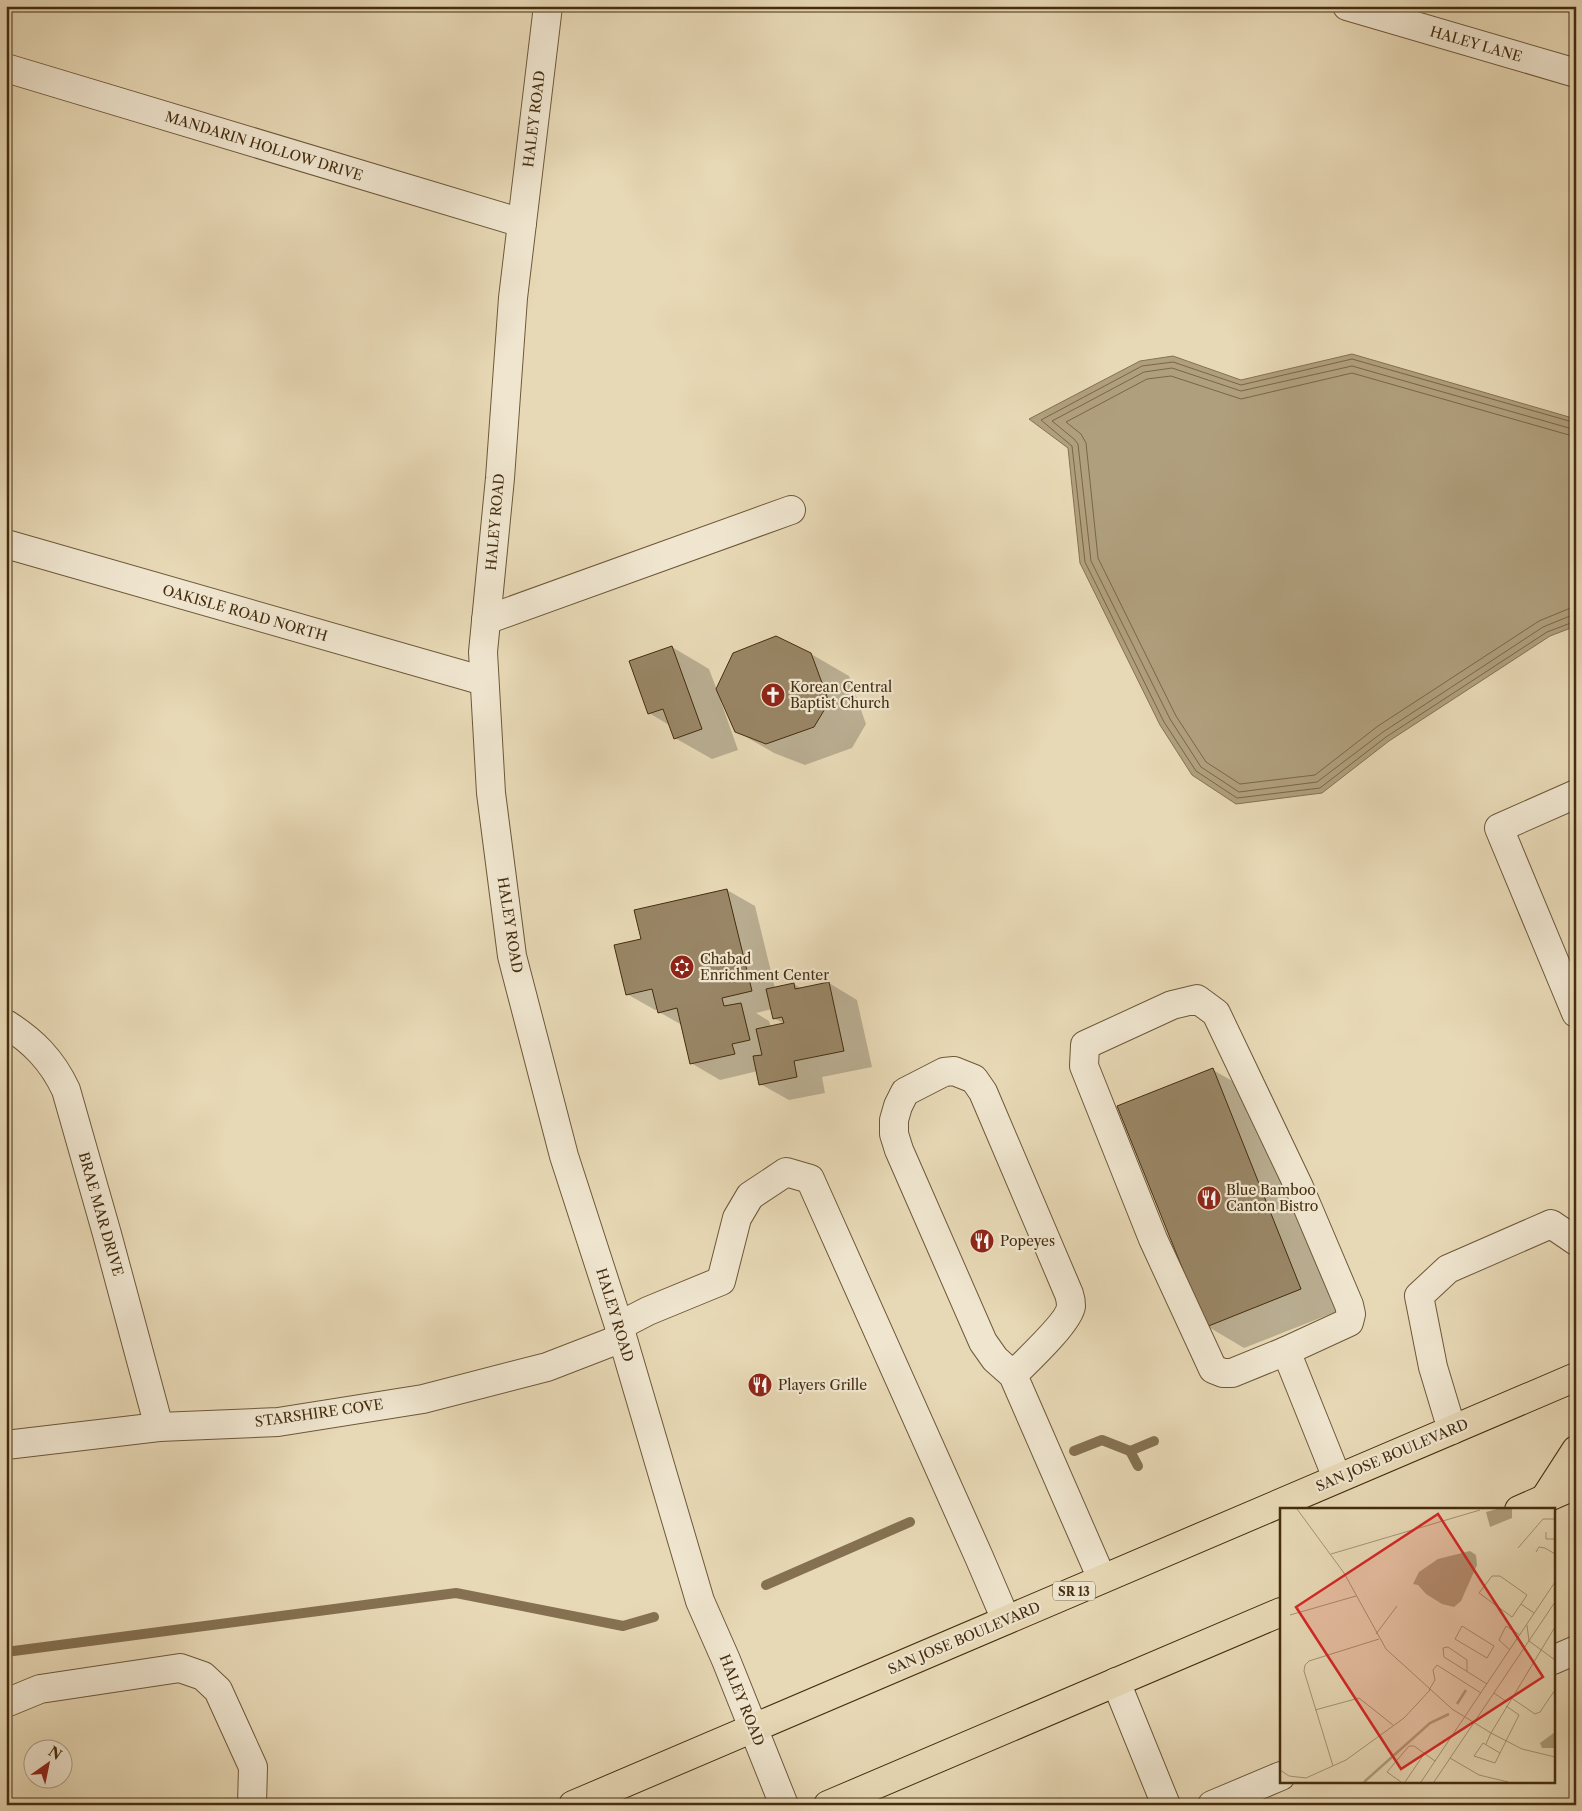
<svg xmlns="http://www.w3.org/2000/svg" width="1582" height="1811" font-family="'Libre Caslon Text',serif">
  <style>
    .water { fill: #b09f7d; stroke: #857151 }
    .shadow { fill: #0003; fill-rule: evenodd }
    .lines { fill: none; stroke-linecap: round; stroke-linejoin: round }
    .shore { stroke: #7a6646; stroke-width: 1 }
    .stream { stroke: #857151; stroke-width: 10 }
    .building { fill: #998666; stroke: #442d0f }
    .minor-casing { stroke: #6d5839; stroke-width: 30 }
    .major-casing { stroke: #442d0f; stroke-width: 30 }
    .minor { stroke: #f0e6d0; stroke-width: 28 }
    .major { stroke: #e8d9b6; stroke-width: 28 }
    .labels { text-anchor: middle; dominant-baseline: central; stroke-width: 4.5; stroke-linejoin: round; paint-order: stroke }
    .shield { fill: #f0e6d0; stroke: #786449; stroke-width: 1 }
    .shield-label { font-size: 12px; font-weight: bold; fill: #442d0f }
    .street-label { font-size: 14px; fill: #442d0f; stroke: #f0e6d0 }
    .poi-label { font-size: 14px; fill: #442d0f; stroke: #f0e6d0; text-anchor: start }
    .inset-river { fill: none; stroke: #b09f7d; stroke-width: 2.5 }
    .inset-road { fill: none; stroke: #a69473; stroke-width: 1 }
    .view { fill: #d62828; fill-opacity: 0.15; stroke: #d62828; stroke-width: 2.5 }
    .inset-edge { fill: none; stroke: #442d0f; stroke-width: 2.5 }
  </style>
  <rect width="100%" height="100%" fill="#e8d9b6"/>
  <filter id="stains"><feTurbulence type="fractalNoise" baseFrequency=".004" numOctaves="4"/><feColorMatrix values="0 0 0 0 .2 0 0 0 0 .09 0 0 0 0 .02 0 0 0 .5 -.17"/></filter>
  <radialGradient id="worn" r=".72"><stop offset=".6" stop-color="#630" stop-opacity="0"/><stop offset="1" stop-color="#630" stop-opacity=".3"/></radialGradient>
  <!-- water -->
  <polygon class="water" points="1352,354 1576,419 1576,626 1550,636 1389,741 1322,793 1236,804 1192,775 1160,725 1080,563 1068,448 1029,419 1140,361 1173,356 1241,380"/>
  <!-- shadow -->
  <g class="shadow">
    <polygon points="672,647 709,669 717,690 811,654 849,676 866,724 852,748 805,765 774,753 736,731 723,702 721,702 738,750 712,759 675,738 671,726 649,713"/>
    <path d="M727 890 755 906 775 988 794 984 802 989 829 983 857 1000 872 1067 822 1077 825 1093 789 1100 760 1084 758 1071 720 1080 691 1063 682 1025 659 1012 658 1010H655L627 994 643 940ZM772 1009 774 1018 785 1024 771 1027 769 1021 756 1013Z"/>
    <polygon points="1213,1070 1250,1091 1338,1311 1244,1348 1207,1326"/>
  </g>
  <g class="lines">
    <!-- shore -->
    <g class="shore">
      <polyline points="1576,423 1352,359 1241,385 1173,362 1142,366 1041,420 1072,446 1085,562 1164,722 1196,771 1237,798 1320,788 1386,737 1547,632 1576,621"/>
      <polyline points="1576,430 1352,366 1241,391 1172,368 1144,372 1052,421 1074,439 1078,444 1091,561 1170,719 1201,767 1239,792 1317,782 1383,732 1543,627 1570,616 1576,615"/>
      <polyline points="1576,437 1352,373 1241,399 1171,376 1147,379 1066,422 1081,434 1086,443 1098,558 1176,716 1206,762 1240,784 1315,775 1378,726 1539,621 1568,609 1576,607"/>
    </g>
    <!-- stream -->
    <g class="stream">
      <polyline points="1074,1451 1102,1440 1130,1451 1154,1441"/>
      <polyline points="1130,1451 1138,1466"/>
      <polyline points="766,1585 910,1522"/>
      <polyline points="6,1652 456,1593 623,1626 654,1617"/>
    </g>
  </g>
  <!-- building -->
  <g class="building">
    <polygon points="776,636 811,653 829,702 814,727 766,744 735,732 716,689 733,653"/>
    <polygon points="672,646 702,729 674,739 663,709 648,714 629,661"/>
    <polygon points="727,889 752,991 722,998 724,1006 741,1003 750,1040 732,1044 735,1054 690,1064 677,1008 658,1013 652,989 626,995 614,945 641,939 634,910"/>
    <polygon points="829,982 844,1051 794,1061 797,1077 759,1085 753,1056 762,1055 756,1029 784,1023 782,1017 773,1019 766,989 794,983 795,989"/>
    <polygon points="1213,1068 1301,1289 1206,1327 1117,1106"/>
  </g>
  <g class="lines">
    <defs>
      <g id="minor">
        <polyline points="548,6 513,298 500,478 483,652 491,793 512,956 564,1156 619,1326 700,1601 726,1660 784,1805"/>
        <polyline points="1347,6 1576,73"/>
        <polyline points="6,68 522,223"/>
        <polyline points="6,544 484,681"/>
        <polyline points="486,620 791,510"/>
        <polyline points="1576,794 1499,828 1576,1013"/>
        <polygon points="1197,999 1216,1013 1299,1187 1349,1305 1351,1314 1349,1322 1286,1351 1232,1373 1223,1373 1213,1369 1153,1239 1084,1066 1085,1045 1172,1005"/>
        <path d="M6 1024C33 1041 52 1060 66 1090L107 1234 159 1427"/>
        <polyline points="619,1326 648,1311 721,1281 737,1218 750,1196 786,1172 810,1179 979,1557 1006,1620"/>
        <polyline points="1286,1351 1337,1478"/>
        <path d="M1013 1375C1025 1363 1070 1321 1071 1306 1071 1302 1070 1297 1069 1294L983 1092 974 1079 954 1071 944 1072 905 1092 898 1106 894 1120V1134L899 1150 983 1342 995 1359 1013 1375 1102 1579"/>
        <polyline points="1452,1430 1433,1367 1419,1296 1448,1269 1551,1224 1576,1241"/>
        <polyline points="6,1445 159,1427 278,1422 423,1399 547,1367 622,1338"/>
        <polyline points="1553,1660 1576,1650"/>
        <polyline points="1116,1682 1166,1805"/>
        <polyline points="6,1703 40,1689 180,1668 203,1676 218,1690 253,1767 252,1805"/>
        <polyline points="1212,1805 1281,1776"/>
      </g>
      <g id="major">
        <polyline points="1545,1498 1576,1450"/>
        <polyline points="1519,1510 1576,1485"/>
        <polyline points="573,1805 1576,1377"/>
        <polyline points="828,1805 1281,1612"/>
      </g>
    </defs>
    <!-- minor casing -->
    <use href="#minor" class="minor-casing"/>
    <!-- major casing -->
    <use href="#major" class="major-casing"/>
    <!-- minor -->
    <use href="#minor" class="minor"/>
    <!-- major -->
    <use href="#major" class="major"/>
  </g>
  <!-- icons -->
  <defs>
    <symbol id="church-disc" viewBox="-11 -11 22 22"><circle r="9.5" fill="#8f2418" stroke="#f0e6d0"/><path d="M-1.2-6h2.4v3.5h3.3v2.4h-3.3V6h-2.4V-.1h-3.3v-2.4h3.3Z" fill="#fff"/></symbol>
    <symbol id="synagogue-disc" viewBox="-11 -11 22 22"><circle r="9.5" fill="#8f2418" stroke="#f0e6d0"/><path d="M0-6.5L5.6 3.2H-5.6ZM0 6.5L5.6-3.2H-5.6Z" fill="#fff"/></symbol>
    <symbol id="restaurant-disc" viewBox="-11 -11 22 22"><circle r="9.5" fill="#8f2418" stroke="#f0e6d0"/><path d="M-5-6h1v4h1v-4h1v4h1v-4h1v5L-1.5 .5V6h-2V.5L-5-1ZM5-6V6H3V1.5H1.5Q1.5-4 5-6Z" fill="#fff"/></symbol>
  </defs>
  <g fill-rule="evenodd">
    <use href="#church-disc" x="759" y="681" width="28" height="28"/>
    <use href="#synagogue-disc" x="668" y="953" width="28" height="28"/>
    <use href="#restaurant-disc" x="1195" y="1184" width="28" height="28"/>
    <use href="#restaurant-disc" x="968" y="1227" width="28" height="28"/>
    <use href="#restaurant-disc" x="746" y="1371" width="28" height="28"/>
  </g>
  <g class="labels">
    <!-- shield labels -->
    <rect class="shield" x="1053" y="1581.5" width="42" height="19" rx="4"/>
    <g class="shield-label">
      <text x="1074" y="1591">SR 13</text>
    </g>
    <!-- street labels -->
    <g class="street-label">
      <text transform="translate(1476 44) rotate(16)">HALEY LANE</text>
      <text transform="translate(534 119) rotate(-83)">HALEY ROAD</text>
      <text transform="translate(264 146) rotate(17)">MANDARIN HOLLOW DRIVE</text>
      <text transform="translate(495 522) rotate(-85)">HALEY ROAD</text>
      <text transform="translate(245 613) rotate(16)">OAKISLE ROAD NORTH</text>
      <text transform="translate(510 925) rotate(81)">HALEY ROAD</text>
      <text transform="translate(101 1214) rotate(74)">BRAE MAR DRIVE</text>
      <text transform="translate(615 1315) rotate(73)">HALEY ROAD</text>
      <text transform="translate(319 1413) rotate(-8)">STARSHIRE COVE</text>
      <text transform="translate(1392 1455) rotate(-23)">SAN JOSE BOULEVARD</text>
      <text transform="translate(964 1638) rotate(-23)">SAN JOSE BOULEVARD</text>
      <text transform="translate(742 1700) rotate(68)">HALEY ROAD</text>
    </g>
    <!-- poi labels -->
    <g class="poi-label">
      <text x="790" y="687">Korean Central<tspan x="790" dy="16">Baptist Church</tspan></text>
      <text x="700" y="959">Chabad<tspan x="700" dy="16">Enrichment Center</tspan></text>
      <text x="1226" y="1190">Blue Bamboo<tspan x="1226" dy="16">Canton Bistro</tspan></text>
      <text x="1000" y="1241">Popeyes</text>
      <text x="778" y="1385">Players Grille</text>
    </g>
  </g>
  <!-- overview -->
  <g transform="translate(1280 1508)">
    <rect width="275" height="275" fill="#e8d9b6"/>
    <path d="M217 1H232V10L210 19 206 4ZM190 43 196 47 197 57 181 93 174 99 162 96 146 86 138 77 133 76 139 64 158 51ZM275 224 274 240H262L260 235Z" fill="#b09f7d"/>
    <path class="inset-river" d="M177 196 186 182M84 274 150 215 169 206"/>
    <path class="inset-road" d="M17 1 64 65 106 141 172 201 211 225 206 236M266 24V31H275M238 40 263 11H275M256 44 259 39 265 40 275 46M51 46 200 2M241 96 232 109 199 85 212 68H220L247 87 241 96 254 105M10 107 76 88M247 117 249 133M182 118 214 138 207 150 175 131ZM275 119 211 225 242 241 275 249M96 126 117 98M249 133 275 152M230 142 219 132 226 118 240 127M187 163V152L168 139 163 140 164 149 207 176M149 182 155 172 153 162 157 157 201 185M214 185 227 194M230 189 255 206 260 204 275 182M35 202 79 190 113 217M203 235 220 245 215 255 194 248ZM220 245 239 207 226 198M170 250 199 267 228 274M53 258 24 163 25 157 29 153 99 131M0 262 9 268 26 270 66 252 124 210 150 182M121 274 107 264 129 238H134L155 253M125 274 144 246M141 274 275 74M154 274 275 94"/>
    <path class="view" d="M158 6 263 169 121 261 16 99Z"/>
    <rect width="275" height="275" class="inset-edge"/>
  </g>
  <!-- margin -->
  <rect width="1582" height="1811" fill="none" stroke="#e8d9b6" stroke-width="25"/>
  <rect x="8" y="8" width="1567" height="1796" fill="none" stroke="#442d0f" stroke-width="2.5"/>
  <rect x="12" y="12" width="1557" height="1786" fill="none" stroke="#442d0f"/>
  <!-- north arrow -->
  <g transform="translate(48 1764) rotate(33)"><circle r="24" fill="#f0e6d0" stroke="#ab9c83"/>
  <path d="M0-4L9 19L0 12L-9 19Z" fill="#8f2418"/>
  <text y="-8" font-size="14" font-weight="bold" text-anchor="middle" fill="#442d0f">N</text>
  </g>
  <rect width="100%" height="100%" filter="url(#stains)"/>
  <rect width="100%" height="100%" fill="url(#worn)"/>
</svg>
